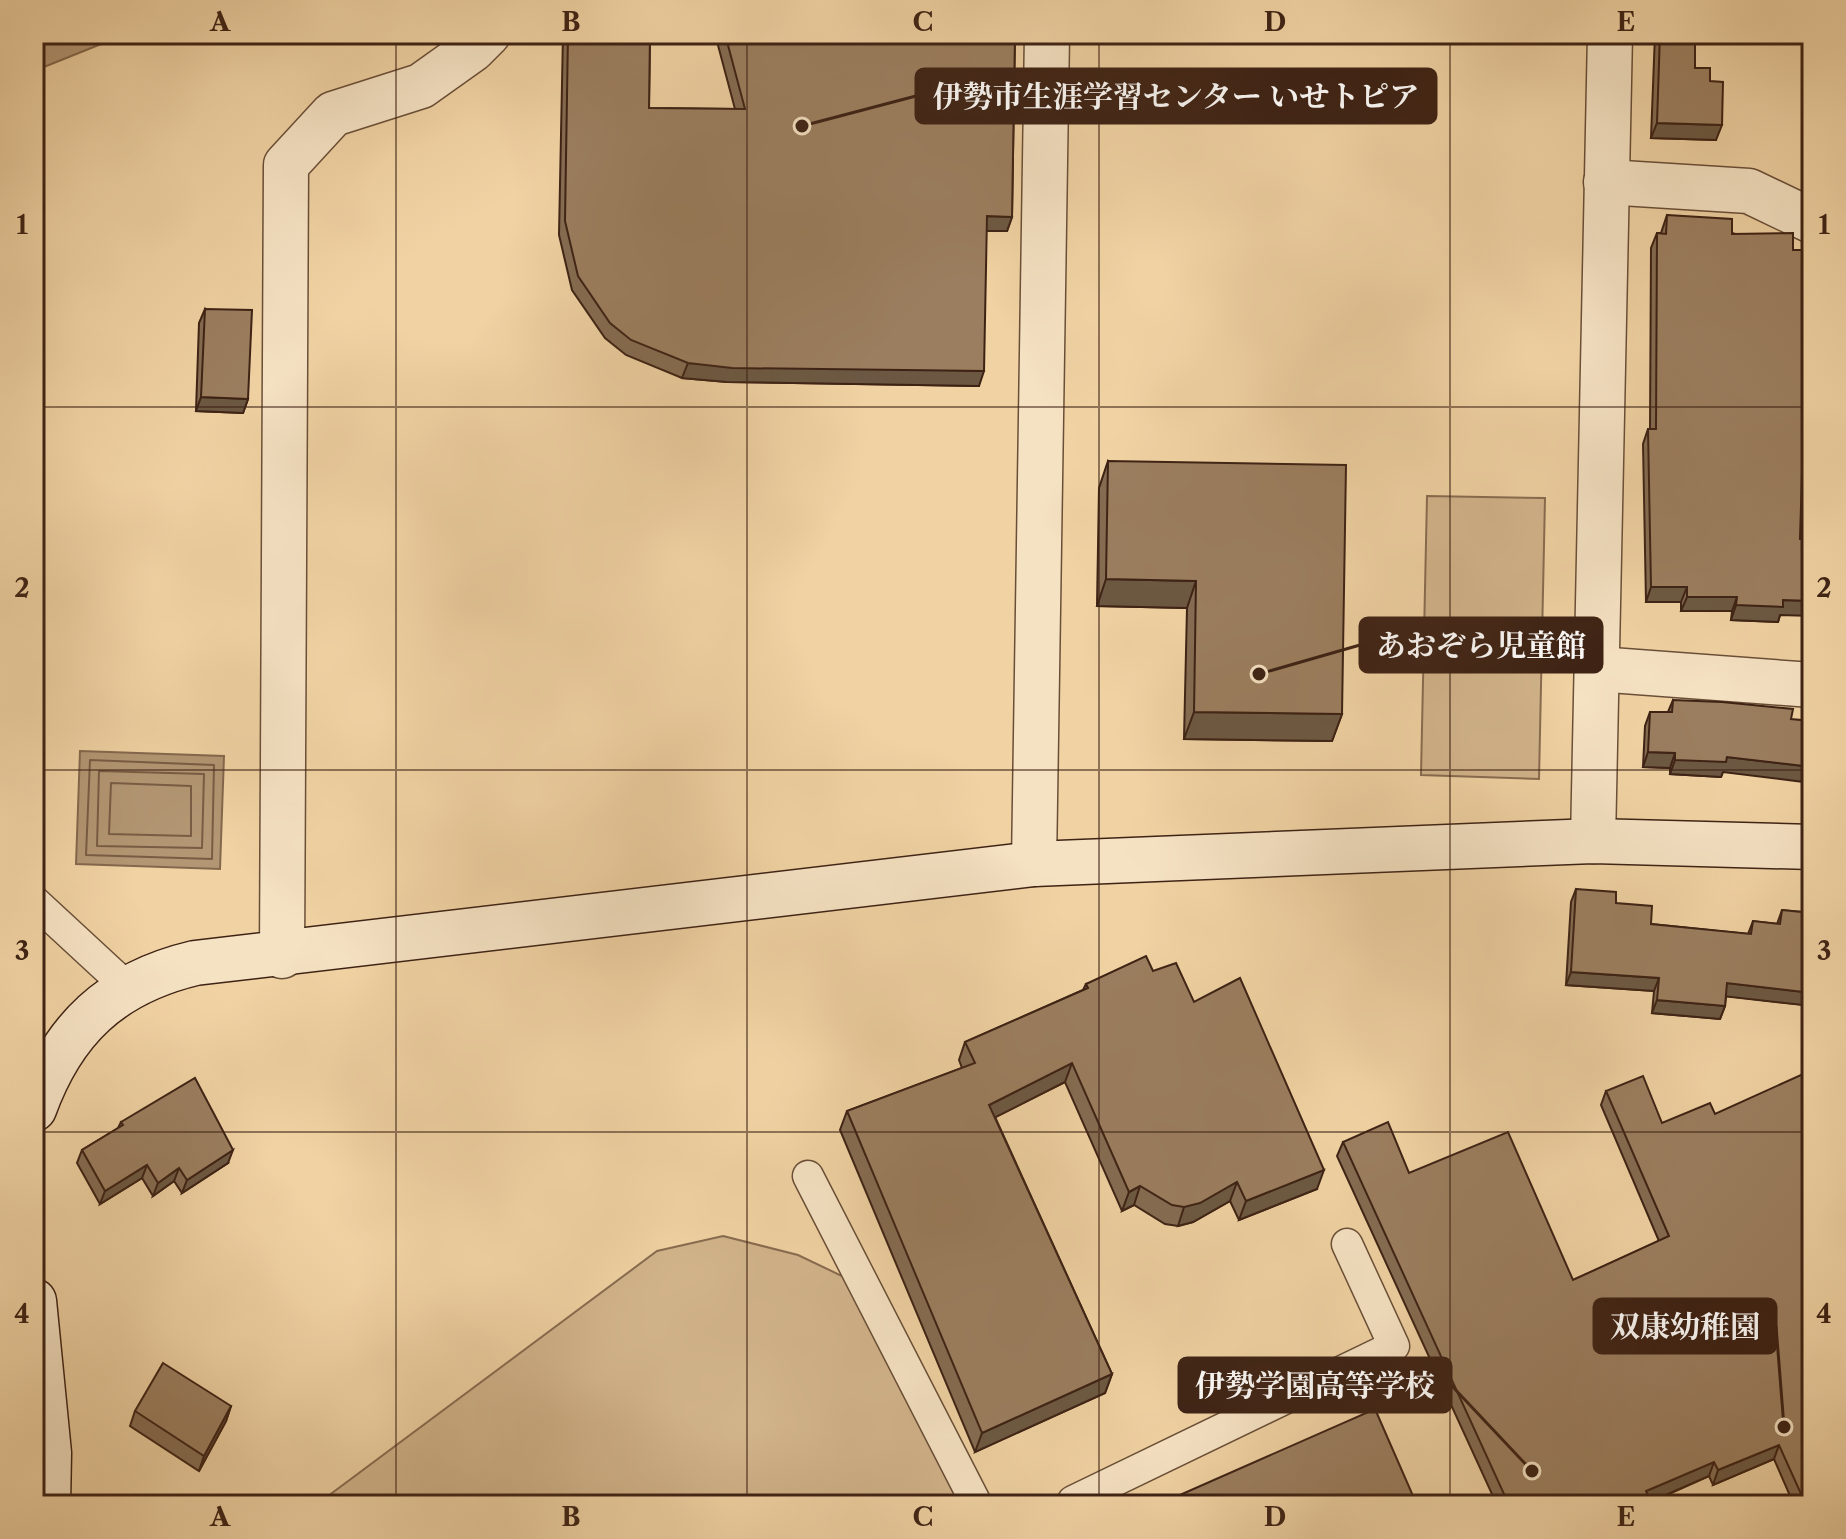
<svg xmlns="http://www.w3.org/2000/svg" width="1846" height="1539" font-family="'Libre Caslon Text','Noto Serif JP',serif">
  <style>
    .green { fill: #d2b48b; stroke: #886c50; stroke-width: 2 }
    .water { fill: #b39673; stroke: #84684d; stroke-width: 2 }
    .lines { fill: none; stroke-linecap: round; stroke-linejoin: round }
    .shore { stroke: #785c44; stroke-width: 2 }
    .lane-casing { stroke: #6a4f38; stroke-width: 33 }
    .street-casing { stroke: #6a4f38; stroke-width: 47 }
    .secondary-casing { stroke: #3e2315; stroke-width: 47 }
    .lane { stroke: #f5e2c3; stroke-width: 30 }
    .street { stroke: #f5e2c3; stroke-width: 44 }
    .secondary { stroke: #f5e2c3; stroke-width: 44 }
    .wall { fill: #856c52; stroke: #3e2315; stroke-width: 2 }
    .shaded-wall { fill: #6c5842; stroke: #3e2315; stroke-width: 2 }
    .building { fill: #9b7e5f; stroke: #3e2315; stroke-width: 2 }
    .grid { fill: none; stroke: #3e2315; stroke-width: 2; stroke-opacity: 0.55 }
    .leader { fill: none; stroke: #3e2315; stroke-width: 3 }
    .callout-dot { fill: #3e2315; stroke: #f5e2c3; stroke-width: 3 }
    .callout { fill: #3e2315; stroke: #3e2315; stroke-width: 3 }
    .callout-label { font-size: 30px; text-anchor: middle; font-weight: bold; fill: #fff }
    .neatline { fill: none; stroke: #3e2315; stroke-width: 3 }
    .grid-label { font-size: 26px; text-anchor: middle; font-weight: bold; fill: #3e2315 }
  </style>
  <rect width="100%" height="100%" fill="#f0d2a3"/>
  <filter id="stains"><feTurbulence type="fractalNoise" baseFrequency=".0025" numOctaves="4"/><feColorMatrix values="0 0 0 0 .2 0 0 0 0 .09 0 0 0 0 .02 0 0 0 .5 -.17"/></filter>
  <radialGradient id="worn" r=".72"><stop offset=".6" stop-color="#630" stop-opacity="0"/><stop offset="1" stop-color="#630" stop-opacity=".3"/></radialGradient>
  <!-- green -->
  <g class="green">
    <polygon points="1427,496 1545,498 1539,779 1421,775"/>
    <polygon points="723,1236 798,1255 844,1277 971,1505 316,1505 657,1251"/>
  </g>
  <!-- water -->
  <g class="water">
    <polygon points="34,34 126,34 34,71"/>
    <polygon points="80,751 224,756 220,869 76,864"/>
  </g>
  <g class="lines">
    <!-- shore -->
    <g class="shore">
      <polygon points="90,760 214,765 212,859 86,855"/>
      <polygon points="99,771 204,774 202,848 97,846"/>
      <polygon points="111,783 191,786 191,836 109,834"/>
    </g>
    <defs>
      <g id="lane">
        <polyline points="34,901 127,987"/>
        <polyline points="808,1176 977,1505"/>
        <polyline points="1073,1501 1394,1346 1347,1244"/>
      </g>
      <g id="street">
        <polyline points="1606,182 1749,191 1812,221"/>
        <polyline points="1597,669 1812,685"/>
        <polyline points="1593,841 1610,34"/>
        <polyline points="1034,864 1047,34"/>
        <polyline points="282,956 286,165 333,114 421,86 473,49 488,34"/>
      </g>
      <g id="secondary">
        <path d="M34 1109C63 1029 111 983 195 963L1034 864 1593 841 1812 847"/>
        <polyline points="34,1301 49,1453 48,1505"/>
      </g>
    </defs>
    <!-- lane casing -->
    <use href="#lane" class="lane-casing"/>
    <!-- street casing -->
    <use href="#street" class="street-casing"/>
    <!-- secondary casing -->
    <use href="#secondary" class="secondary-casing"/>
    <!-- lane -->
    <use href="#lane" class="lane"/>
    <!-- street -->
    <use href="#street" class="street"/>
    <!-- secondary -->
    <use href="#secondary" class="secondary"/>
  </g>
  <!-- wall -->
  <g class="wall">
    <polygon points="563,34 650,34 649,108 735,109 715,34 1015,34 1012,217 1007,231 986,231 979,386 727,382 682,378 626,355 605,338 572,290 559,235"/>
    <polygon points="1655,34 1695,34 1695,68 1710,81 1716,140 1651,138"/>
    <polygon points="1667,215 1793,250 1804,388 1780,615 1778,622 1731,620 1732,611 1681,611 1681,602 1646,602 1643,444 1648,429 1650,429 1651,248 1657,233 1661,233"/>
    <polygon points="205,309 248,399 243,413 196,411 199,323"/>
    <polygon points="1108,461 1342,714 1332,741 1184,739 1187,608 1097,606 1099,488"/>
    <polygon points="1673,700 1723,772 1721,777 1670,774 1670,768 1643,767 1645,726 1650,712 1668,712"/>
    <polygon points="1576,889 1616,903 1651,924 1748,934 1753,921 1777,924 1782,910 1812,913 1812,1006 1726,996 1725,1006 1720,1019 1652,1013 1654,991 1566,985 1571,902"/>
    <polygon points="1153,971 1194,1002 1317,1189 1239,1220 1230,1201 1193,1222 1178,1226 1165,1224 1134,1205 1122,1211 1065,1082 995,1117 1112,1374 1105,1393 975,1452 840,1130 847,1111 962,1068 959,1060 965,1042 1083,990 1086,984"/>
    <polygon points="1606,1091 1662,1123 1715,1114 1807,1181 1812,1505 1794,1505 1774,1459 1713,1485 1709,1476 1651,1502 1652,1505 1497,1505 1337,1156 1343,1142 1409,1173 1573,1280 1659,1241 1601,1105"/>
    <polygon points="121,1122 228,1163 182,1193 174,1181 153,1196 142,1178 100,1204 77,1163 82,1150 118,1128"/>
    <polygon points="231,1406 226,1421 199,1471 130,1426 135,1411"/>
  </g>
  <!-- shaded-wall -->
  <g class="shaded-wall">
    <polygon points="1657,123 1722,125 1716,140 1651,138"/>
    <polygon points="987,216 1012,217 1007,231 981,231"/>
    <polygon points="688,363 984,371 979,386 727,382 682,378"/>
    <polygon points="1805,373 1812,373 1812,388 1800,388"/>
    <polygon points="201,397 248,399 243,413 196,411"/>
    <polygon points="1106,579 1196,581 1187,608 1097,606"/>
    <polygon points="1651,587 1687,587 1681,602 1646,602"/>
    <polygon points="1687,597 1737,597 1732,611 1681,611"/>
    <polygon points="1783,600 1812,601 1812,616 1780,615 1778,622 1731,620 1736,605"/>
    <polygon points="1194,712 1342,714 1332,741 1184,739"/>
    <polygon points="1648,752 1675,753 1670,768 1643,767"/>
    <polygon points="1727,757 1812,767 1812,783 1723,772 1721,777 1670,774 1675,760"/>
    <polygon points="1571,972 1659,978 1654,991 1566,985"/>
    <polygon points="1727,983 1812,993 1812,1006 1722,996"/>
    <polygon points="1657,1000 1725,1006 1720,1019 1652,1013"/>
    <polygon points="1072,1063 1065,1082 982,1124 989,1105"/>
    <polygon points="233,1150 228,1163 182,1193 187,1180"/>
    <polygon points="147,1165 142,1178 100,1204 105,1191"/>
    <polygon points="1812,1167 1812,1179 1797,1186 1802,1171"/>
    <polygon points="179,1168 174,1181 153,1196 158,1183"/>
    <polygon points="1324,1170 1317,1189 1239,1220 1246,1201"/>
    <polygon points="1237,1182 1230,1201 1193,1222 1178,1226 1184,1207"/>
    <polygon points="1140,1186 1134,1205 1122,1211 1129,1192"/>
    <polygon points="1112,1374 1105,1393 975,1452 982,1433"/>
    <polygon points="231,1406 226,1421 199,1471 204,1456"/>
    <polygon points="1779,1445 1774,1459 1713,1485 1718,1470"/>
    <polygon points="1714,1462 1709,1476 1643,1505 1646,1491"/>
  </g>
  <!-- building -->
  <g class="building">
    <polygon points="568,34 650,34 649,108 745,109 725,34 1015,34 1012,217 987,216 984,371 732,368 688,363 631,340 610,323 578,276 565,221"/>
    <polygon points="1660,34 1695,34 1695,68 1710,68 1710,81 1723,82 1722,125 1657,123"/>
    <polygon points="1667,215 1732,219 1732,234 1793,233 1793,250 1812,250 1812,373 1805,373 1800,539 1812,539 1812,601 1783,600 1783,607 1736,605 1737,597 1687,597 1687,587 1651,587 1648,429 1656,429 1657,233 1666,234"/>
    <polygon points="205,309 252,310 248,399 201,397"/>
    <polygon points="1108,461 1346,465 1342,714 1194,712 1196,581 1106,579"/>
    <polygon points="1673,700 1722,702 1793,709 1791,719 1812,721 1812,767 1727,757 1726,762 1675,760 1675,753 1648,752 1650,712 1672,712"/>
    <polygon points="1576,889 1616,892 1616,903 1652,906 1651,924 1751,934 1753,921 1780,924 1782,910 1812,913 1812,993 1727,983 1725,1006 1657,1000 1659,978 1571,972"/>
    <polygon points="1146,956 1153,971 1176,963 1194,1002 1240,978 1324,1170 1246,1201 1237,1182 1200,1203 1184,1207 1172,1205 1140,1186 1129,1192 1072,1063 989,1105 1112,1374 982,1433 847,1111 975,1063 965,1042 1088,988 1086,984"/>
    <polygon points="1812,1070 1812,1167 1802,1171 1812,1193 1812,1505 1806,1505 1779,1445 1718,1470 1714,1462 1646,1491 1652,1505 1509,1505 1343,1142 1388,1122 1409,1173 1508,1132 1573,1280 1669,1236 1606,1091 1643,1076 1662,1123 1710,1103 1715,1114"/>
    <polygon points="195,1078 233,1150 187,1180 179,1168 158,1183 147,1165 105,1191 82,1150 123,1125 121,1122"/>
    <polygon points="163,1363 231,1406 204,1456 135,1411"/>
    <polygon points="1375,1409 1417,1505 1166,1505 1164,1502"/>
  </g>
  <!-- grid -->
  <path class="grid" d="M396 34V1505M747 34V1505M1099 34V1505M1450 34V1505M34 407H1812M34 770H1812M34 1132H1812"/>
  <!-- callouts -->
  <path class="leader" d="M802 126L916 96M1259 674L1360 645M1784 1427L1776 1326M1532 1471L1451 1385"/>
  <g class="callout-dot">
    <circle cx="802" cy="126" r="8"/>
    <circle cx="1259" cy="674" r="8"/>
    <circle cx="1784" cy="1427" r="8"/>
    <circle cx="1532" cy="1471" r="8"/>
  </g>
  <g class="callout">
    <rect x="916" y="69" width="520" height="54" rx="8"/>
    <rect x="1360" y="618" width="242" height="54" rx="8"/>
    <rect x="1594" y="1299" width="182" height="54" rx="8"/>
    <rect x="1179" y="1358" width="272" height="54" rx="8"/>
  </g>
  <g class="callout-label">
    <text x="1176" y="107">伊勢市生涯学習センター いせトピア</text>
    <text x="1481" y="656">あおぞら児童館</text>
    <text x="1685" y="1337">双康幼稚園</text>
    <text x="1315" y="1396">伊勢学園高等学校</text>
  </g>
  <!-- margin -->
  <rect width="1846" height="1539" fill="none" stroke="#f0d2a3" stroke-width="88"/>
  <rect x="44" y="44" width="1758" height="1451" class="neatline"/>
  <g class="grid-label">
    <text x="220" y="31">A</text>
    <text x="571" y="31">B</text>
    <text x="923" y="31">C</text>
    <text x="1275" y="31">D</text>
    <text x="1626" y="31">E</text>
    <text x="22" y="234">1</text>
    <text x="1824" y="234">1</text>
    <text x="22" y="597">2</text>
    <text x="1824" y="597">2</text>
    <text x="22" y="960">3</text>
    <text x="1824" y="960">3</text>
    <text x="22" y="1323">4</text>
    <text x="1824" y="1323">4</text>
    <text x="220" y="1526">A</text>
    <text x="571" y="1526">B</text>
    <text x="923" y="1526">C</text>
    <text x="1275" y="1526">D</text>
    <text x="1626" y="1526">E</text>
  </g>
  <rect width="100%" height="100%" filter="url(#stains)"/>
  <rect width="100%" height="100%" fill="url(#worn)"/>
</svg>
